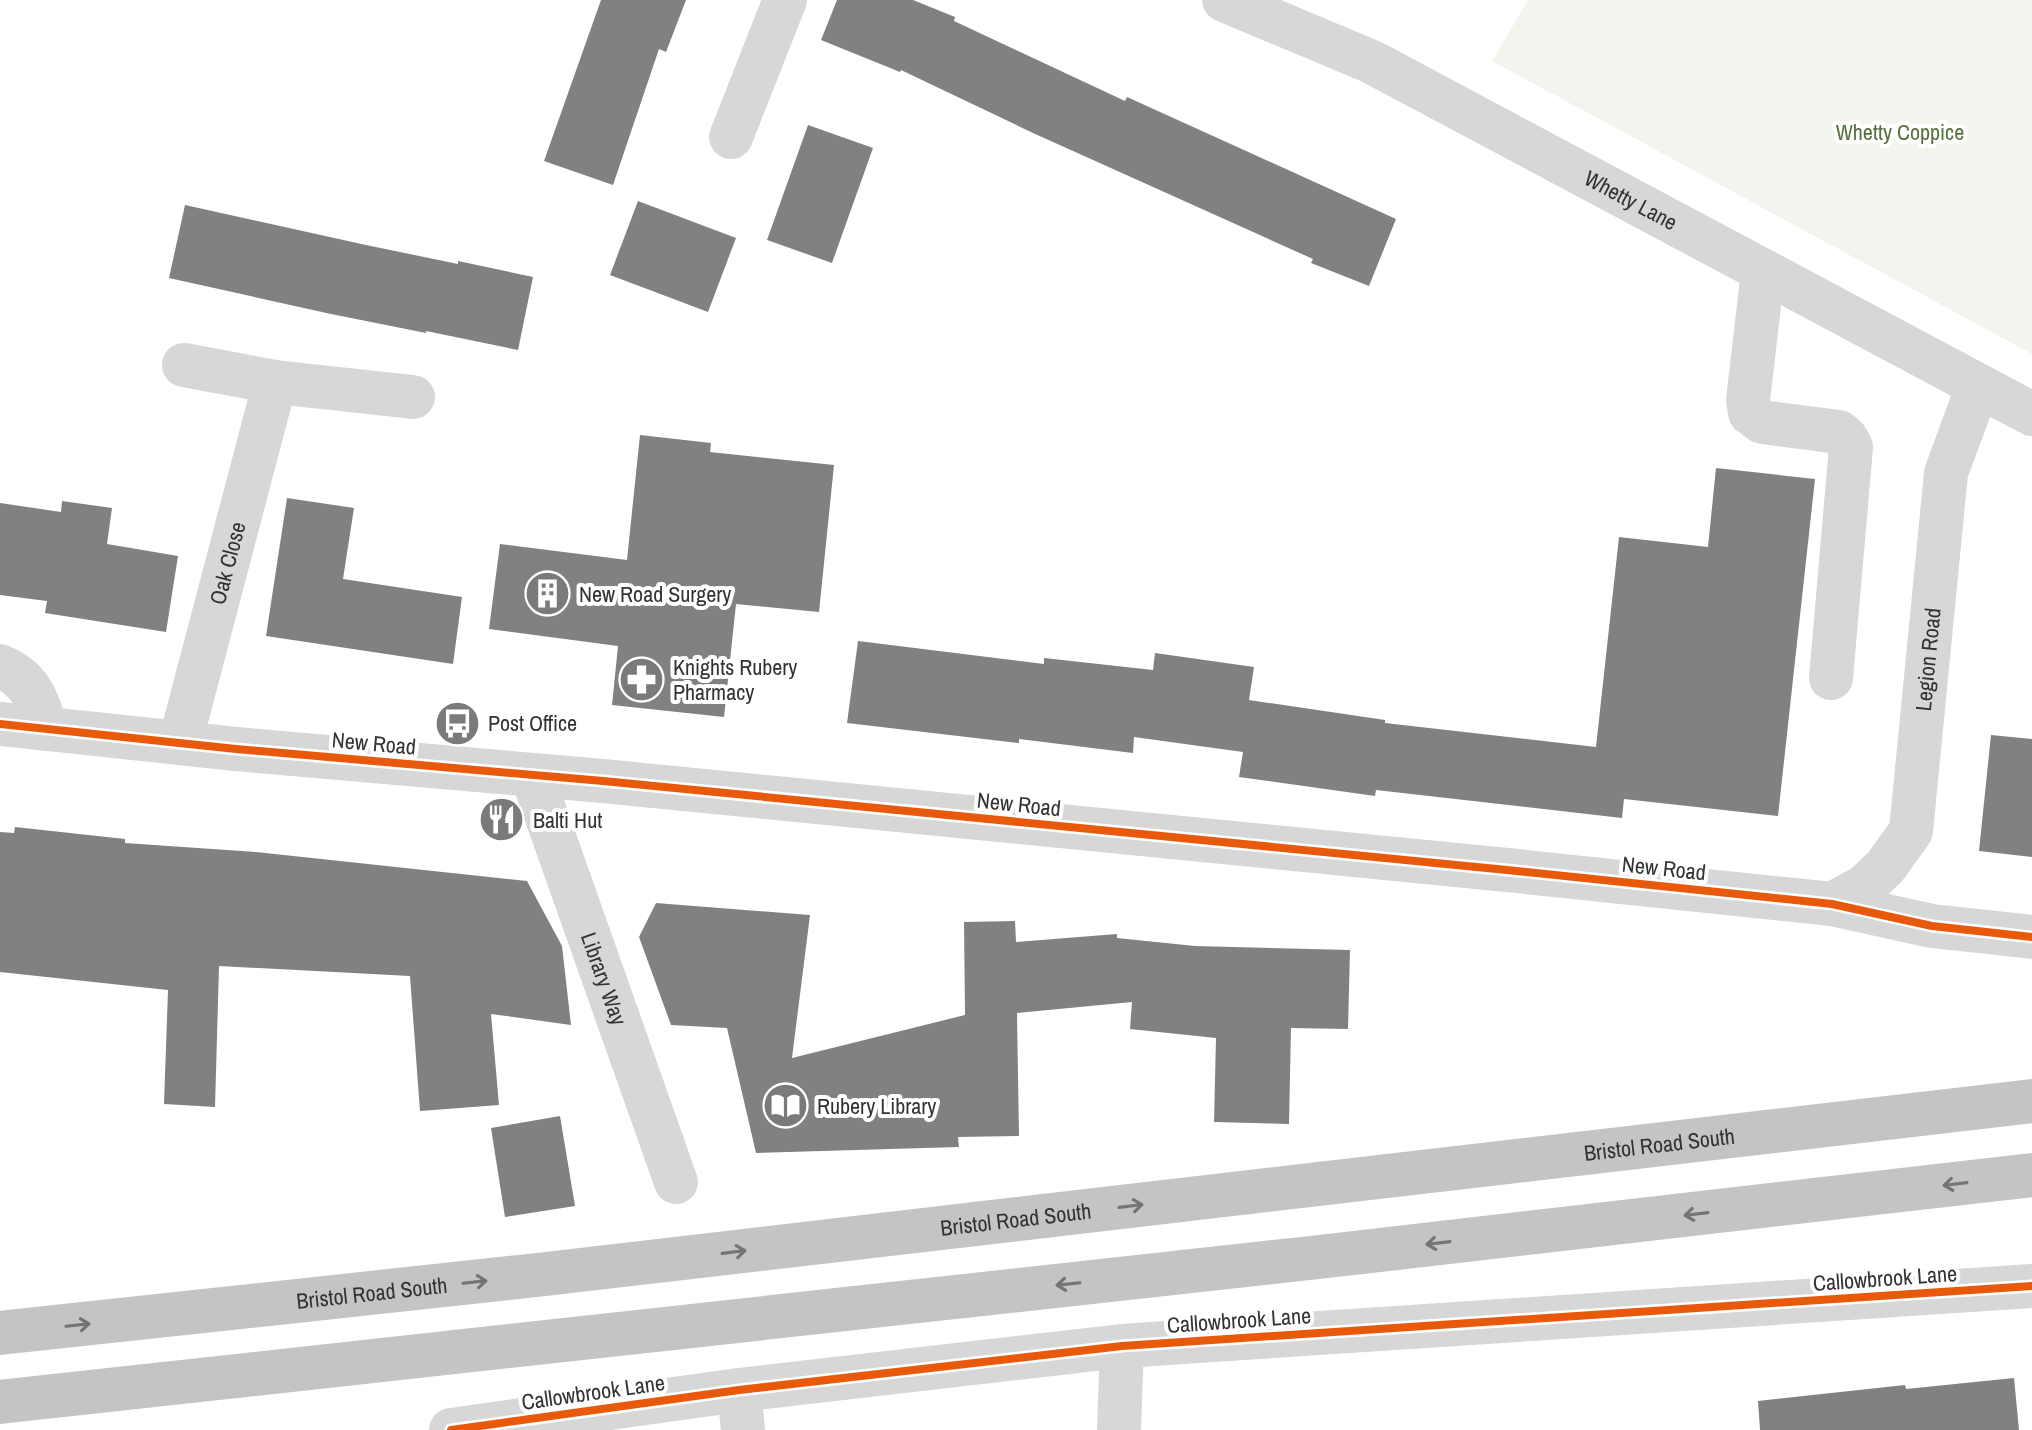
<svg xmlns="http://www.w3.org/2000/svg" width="2032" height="1430" font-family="'Archivo Narrow',sans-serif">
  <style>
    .green { fill: #f1f5ed }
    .building { fill: #818181 }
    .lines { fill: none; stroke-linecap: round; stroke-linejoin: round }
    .minor { stroke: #d7d7d7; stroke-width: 44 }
    .highway { stroke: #c4c4c4; stroke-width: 44 }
    .cycleway-casing { stroke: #fff; stroke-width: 13 }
    .cycleway { stroke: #e8590c; stroke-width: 8 }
    .oneway { stroke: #747474 }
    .labels { text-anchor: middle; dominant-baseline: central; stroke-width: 8; stroke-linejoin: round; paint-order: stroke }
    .park-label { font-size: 22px; fill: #56703f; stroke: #fff }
    .street-label { font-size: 22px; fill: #333; stroke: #fff }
    .poi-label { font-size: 22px; fill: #333; stroke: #fff; text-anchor: start }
  </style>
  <rect width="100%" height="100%" fill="#fff"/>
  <!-- green -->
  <polygon class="green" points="1528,0 2032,0 2032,354 1492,61"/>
  <!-- building -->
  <g class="building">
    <polygon points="601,0 686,0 666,52 659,49 613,185 544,161"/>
    <polygon points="837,0 913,0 955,17 954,21 1125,101 1127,97 1396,219 1369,286 1311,263 1313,259 1033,133 901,70 900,72 821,40"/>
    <polygon points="808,125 873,148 832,263 767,240"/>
    <polygon points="638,201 736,238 708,312 610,275"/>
    <polygon points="185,205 366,245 458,264 458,261 533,277 518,350 426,331 426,333 331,314 169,278"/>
    <polygon points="640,435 711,443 710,452 834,465 819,612 736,604 724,717 612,705 618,646 489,629 500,544 627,560"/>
    <polygon points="1716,468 1815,479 1778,816 1624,799 1622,818 1376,790 1375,796 1239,777 1243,752 1134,737 1133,753 1019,739 1019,743 847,723 858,641 1044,664 1044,658 1153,670 1155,653 1254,667 1249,700 1385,720 1385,723 1596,747 1619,537 1708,547"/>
    <polygon points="287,498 354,508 343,579 462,597 453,664 266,636"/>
    <polygon points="62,501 112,508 107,544 178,556 166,632 45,613 47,601 0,595 0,503 61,512"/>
    <polygon points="1991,735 2032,739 2032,857 1979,851"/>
    <polygon points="15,827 125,839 125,843 256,852 527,881 562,946 571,1025 491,1014 499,1105 420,1111 410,976 219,966 215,1107 164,1104 168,990 0,972 0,832 14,833"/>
    <polygon points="656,903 810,915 792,1058 965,1015 964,922 1015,921 1016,942 1117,934 1117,938 1195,946 1350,950 1348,1029 1291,1028 1289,1124 1214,1122 1216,1038 1130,1029 1132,1002 1017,1013 1019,1136 958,1137 959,1147 756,1153 727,1028 671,1025 639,937"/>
    <polygon points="560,1116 575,1206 505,1217 491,1128"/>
    <polygon points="2014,1378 2019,1430 1760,1430 1758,1401 1905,1385 1906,1389"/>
  </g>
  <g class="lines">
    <!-- minor -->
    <g class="minor">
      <path id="s1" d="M1224 0 1372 62 2032 414"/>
      <polyline points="731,137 785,0"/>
      <polyline points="1763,271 1748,400 1750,413 1762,422 1839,432 1846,438 1851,447 1831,678"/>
      <polyline points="184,365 275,382 413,397"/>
      <path d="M0 666C31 679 37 699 46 729"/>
      <polyline points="0,724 236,749 603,781 1507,870 1832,904 1932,926 2032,937"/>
      <path id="s2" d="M180 743 275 382"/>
      <path id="s3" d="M532 775 676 1182"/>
      <path id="s4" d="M1832 904 1865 886 1885 867 1911 831 1946 473 1978 386"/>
      <polyline points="739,1390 743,1430"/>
      <polyline points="451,1430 739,1390 1122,1346 2032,1286"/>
      <polyline points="1119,1430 1122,1346"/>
    </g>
    <!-- highway -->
    <g class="highway">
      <path id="s5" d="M0 1333 537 1275 2032 1101"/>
      <polyline points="0,1402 1310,1258 2032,1175"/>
    </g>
    <defs>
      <g id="cycleway">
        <polyline points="0,724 236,749 603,781 1507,870 1832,904 1932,926 2032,937"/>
        <polyline points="451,1430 739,1390 1122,1346 2032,1286"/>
      </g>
    </defs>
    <!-- cycleway casing -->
    <use href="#cycleway" class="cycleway-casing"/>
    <!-- cycleway -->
    <use href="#cycleway" class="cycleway"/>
  </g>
  <!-- one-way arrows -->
  <defs><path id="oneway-shaft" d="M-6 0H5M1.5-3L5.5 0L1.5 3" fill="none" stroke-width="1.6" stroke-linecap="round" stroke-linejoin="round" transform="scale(2)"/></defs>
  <g class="oneway">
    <use href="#oneway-shaft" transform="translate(1955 1184) rotate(173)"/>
    <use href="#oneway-shaft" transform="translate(1131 1206) rotate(-7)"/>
    <use href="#oneway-shaft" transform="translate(1696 1214) rotate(173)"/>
    <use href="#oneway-shaft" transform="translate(1438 1243) rotate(173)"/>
    <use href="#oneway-shaft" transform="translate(734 1252) rotate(-7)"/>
    <use href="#oneway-shaft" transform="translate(475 1282) rotate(-6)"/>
    <use href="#oneway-shaft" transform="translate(1068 1284) rotate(174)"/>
    <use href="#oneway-shaft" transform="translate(78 1325) rotate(-6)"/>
  </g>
  <!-- icons -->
  <defs>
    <symbol id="building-disc" viewBox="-11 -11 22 22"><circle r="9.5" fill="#7a7a7a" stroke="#fff"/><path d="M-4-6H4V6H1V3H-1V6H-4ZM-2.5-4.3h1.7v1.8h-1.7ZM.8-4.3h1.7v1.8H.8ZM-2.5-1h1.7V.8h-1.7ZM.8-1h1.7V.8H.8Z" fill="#fff"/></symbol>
    <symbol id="pharmacy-disc" viewBox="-11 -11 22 22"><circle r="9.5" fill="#7a7a7a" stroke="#fff"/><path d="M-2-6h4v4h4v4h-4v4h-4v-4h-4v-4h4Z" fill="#fff"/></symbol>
    <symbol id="bus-disc" viewBox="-11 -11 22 22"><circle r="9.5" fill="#7a7a7a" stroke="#fff"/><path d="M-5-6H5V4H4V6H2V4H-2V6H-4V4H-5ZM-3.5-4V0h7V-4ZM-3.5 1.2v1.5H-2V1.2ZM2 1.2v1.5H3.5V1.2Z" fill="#fff"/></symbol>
    <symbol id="restaurant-disc" viewBox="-11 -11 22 22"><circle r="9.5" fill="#7a7a7a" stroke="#fff"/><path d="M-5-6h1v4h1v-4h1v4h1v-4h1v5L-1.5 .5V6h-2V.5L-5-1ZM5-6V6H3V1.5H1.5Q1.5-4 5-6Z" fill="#fff"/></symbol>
    <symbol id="library-disc" viewBox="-11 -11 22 22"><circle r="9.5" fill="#7a7a7a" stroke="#fff"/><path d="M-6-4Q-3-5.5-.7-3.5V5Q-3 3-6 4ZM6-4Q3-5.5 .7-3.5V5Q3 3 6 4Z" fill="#fff"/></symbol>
  </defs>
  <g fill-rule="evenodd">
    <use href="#building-disc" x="522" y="568" width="51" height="51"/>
    <use href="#pharmacy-disc" x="616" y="654" width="51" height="51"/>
    <use href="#bus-disc" x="432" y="698" width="51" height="51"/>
    <use href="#restaurant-disc" x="476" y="794" width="51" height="51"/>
    <use href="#library-disc" x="760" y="1080" width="51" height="51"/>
  </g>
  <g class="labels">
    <!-- park labels -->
    <g class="park-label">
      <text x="1900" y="132">Whetty Coppice</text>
    </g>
    <!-- street labels -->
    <g class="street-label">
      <text stroke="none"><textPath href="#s1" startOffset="454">Whetty Lane</textPath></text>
      <text stroke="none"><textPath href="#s2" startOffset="186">Oak Close</textPath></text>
      <text stroke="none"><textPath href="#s4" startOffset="282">Legion Road</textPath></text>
      <text transform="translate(374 743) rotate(5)">New Road</text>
      <text transform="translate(1019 804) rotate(6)">New Road</text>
      <text transform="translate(1664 868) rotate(6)">New Road</text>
      <text stroke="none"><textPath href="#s3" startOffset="216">Library Way</textPath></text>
      <text stroke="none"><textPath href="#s5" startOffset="1670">Bristol Road South</textPath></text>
      <text stroke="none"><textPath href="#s5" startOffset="1022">Bristol Road South</textPath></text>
      <text transform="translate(1885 1278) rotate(-4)">Callowbrook Lane</text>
      <text stroke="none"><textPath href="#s5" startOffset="374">Bristol Road South</textPath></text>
      <text transform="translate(1239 1320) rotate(-4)">Callowbrook Lane</text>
      <text transform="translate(593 1392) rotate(-8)">Callowbrook Lane</text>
    </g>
    <!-- poi labels -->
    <g class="poi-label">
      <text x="579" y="594">New Road Surgery</text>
      <text x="673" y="667">Knights Rubery<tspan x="673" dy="25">Pharmacy</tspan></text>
      <text x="488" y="723">Post Office</text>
      <text x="533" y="820">Balti Hut</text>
      <text x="817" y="1106">Rubery Library</text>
    </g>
  </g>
</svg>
